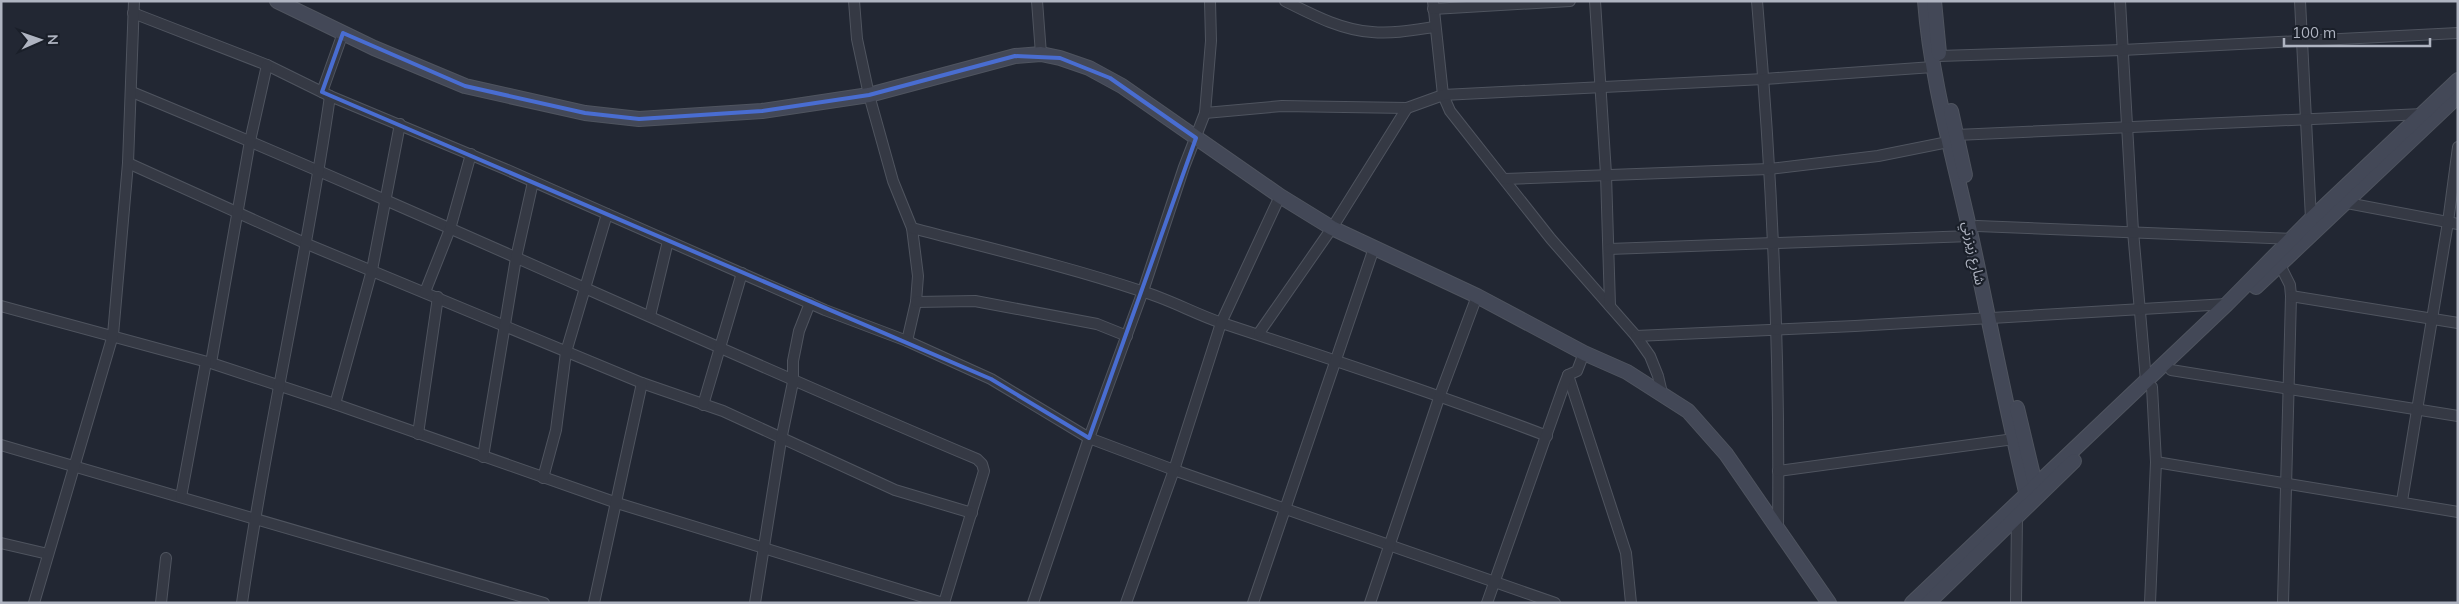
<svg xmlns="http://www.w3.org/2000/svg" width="2459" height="604" font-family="Mulish,'Noto Sans Arabic',sans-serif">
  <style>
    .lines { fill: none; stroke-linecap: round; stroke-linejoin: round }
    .street-casing { stroke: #4f545f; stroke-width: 12 }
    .secondary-casing { stroke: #4f545f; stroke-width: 16 }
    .street { stroke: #353944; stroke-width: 10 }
    .secondary { stroke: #434857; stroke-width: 14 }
    .marked { fill: none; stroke: #496dd1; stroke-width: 4; stroke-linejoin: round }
    .labels { text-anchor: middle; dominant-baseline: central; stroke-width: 4.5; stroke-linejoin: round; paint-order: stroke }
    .street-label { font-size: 14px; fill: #afb4c1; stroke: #1a1f29 }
  </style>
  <rect width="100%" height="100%" fill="#222733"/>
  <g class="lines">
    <defs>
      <g id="street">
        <polyline points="854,1 857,39 869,95 893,181 912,228 918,276 916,302 907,341"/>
        <polyline points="1037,1 1041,54"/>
        <path d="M1285 1C1313 15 1341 30 1372 32 1393 34 1414 30 1434 27"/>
        <polyline points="1433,1 1443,95 1450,111 1551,239 1636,336 1650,356 1658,376 1662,393"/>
        <polyline points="1595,1 1606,174 1610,306"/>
        <path d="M1757 1C1772 175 1780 351 1778 526"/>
        <polyline points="2120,1 2133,231 2146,381"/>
        <polyline points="2300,1 2311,219"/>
        <polyline points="1433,9 1570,1"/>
        <polyline points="133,13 267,65 330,96 505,169 825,310 907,341 991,379 1089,438 1174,470 1555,603"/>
        <polyline points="1939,56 2122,50 2458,33"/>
        <path d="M132 92C416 209 694 340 977 459L982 464 984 471 944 603"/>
        <polyline points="322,92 343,33"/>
        <polyline points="1205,113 1282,106 1407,108 1443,95 1764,79 1933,67"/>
        <polyline points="1956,135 2423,114"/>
        <polyline points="128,163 307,244 642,383 723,411 895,490 972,513"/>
        <polyline points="1505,179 1769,169 1878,156 1948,142"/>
        <polyline points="2347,203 2458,224"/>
        <polyline points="1977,226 2293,239"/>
        <path d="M912 228C988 248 1066 266 1141 291 1169 299 1195 314 1222 323 1331 359 1440 395 1547 436"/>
        <polyline points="1609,249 1971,236"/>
        <polyline points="2280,265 2290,285 2291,296 2283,603"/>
        <polyline points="425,292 450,229 471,154"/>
        <polyline points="2291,296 2458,323"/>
        <polyline points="916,302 975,301 1097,324 1127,336"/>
        <polyline points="1,306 211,363 335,404 617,503 943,603"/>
        <polyline points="650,316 668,241"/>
        <polyline points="1259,333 1332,228 1407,108"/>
        <polyline points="1636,336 1855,326 2227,304"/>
        <polyline points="211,363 250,141 267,65"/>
        <polyline points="2171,370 2458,416"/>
        <polyline points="1568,375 1626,553 1631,603"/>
        <polyline points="335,404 372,270 400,124"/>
        <polyline points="703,405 742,273"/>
        <polyline points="418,434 438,297"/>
        <polyline points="1,445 544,603"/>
        <polyline points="483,457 516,258 533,182"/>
        <polyline points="2156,462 2458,512"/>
        <polyline points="1778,471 2014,439"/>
        <polyline points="543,478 556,430 566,352 607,214"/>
        <polyline points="181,497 206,362"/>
        <polyline points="2402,501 2448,222 2458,147"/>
        <polyline points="1,543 48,554"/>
        <polyline points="34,603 113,335 128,163 134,1"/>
        <polyline points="161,603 166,558"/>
        <path d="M242 603C266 433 306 266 330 96"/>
        <polyline points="594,603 642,383"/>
        <polyline points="755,603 781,440 793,382 793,361 799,331 810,303"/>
        <polyline points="1033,603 1089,438 1143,291 1184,167 1205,113 1211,41 1210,1"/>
        <polyline points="1126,603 1174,470 1221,323 1280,196"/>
        <polyline points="1253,603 1374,248"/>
        <polyline points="1370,603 1440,395 1477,296"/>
        <polyline points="1487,603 1563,388 1568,375 1577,371 1584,353"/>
        <polyline points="2016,603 2017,515"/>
        <polyline points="2150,603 2156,462 2152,387"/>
      </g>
      <g id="secondary">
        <polyline points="277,1 374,48 465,86 585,113 639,119 762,111 869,95 1015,56 1041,54 1060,58 1089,68 1122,86 1280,196 1332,228 1477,296 1584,353 1627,372 1688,411 1726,454 1829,603"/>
        <path d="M1925 1C1931 81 1954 158 1971 236 1990 324 2007 412 2028 500"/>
        <polyline points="1934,1 1939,53"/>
        <polyline points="1951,111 1965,175"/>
        <polyline points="2256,287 2458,96"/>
        <polyline points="2017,408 2037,492"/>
        <polyline points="1912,603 2227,304 2311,219 2458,80"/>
        <polyline points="1928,603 2074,461"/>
      </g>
    </defs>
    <!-- street casing -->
    <use href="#street" class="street-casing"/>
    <!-- secondary casing -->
    <use href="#secondary" class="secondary-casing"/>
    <!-- street -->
    <use href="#street" class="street"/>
    <!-- secondary -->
    <use href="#secondary" class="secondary"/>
  </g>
  <!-- marked area -->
  <path class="marked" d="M343 33 465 86 585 113 639 119 762 111 869 95 1015 56 1060 58 1110 78 1196 138 1089 438 991 379 322 92Z"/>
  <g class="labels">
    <!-- street labels -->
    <g class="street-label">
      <text transform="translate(1974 253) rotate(78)">شارع زيزرتي</text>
    </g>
  </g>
  <!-- border -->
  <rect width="2459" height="604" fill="none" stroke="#afb4c1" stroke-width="5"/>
  <!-- north arrow -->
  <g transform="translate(40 40) rotate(88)" stroke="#1a1f29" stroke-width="4" paint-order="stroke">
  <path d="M0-4L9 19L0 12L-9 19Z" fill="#afb4c1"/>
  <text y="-8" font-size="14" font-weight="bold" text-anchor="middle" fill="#afb4c1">N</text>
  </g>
  <!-- scale -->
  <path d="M2284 38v8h146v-8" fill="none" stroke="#afb4c1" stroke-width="2.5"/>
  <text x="2292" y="38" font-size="15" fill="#afb4c1" stroke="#1a1f29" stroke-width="4" paint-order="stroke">100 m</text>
</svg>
